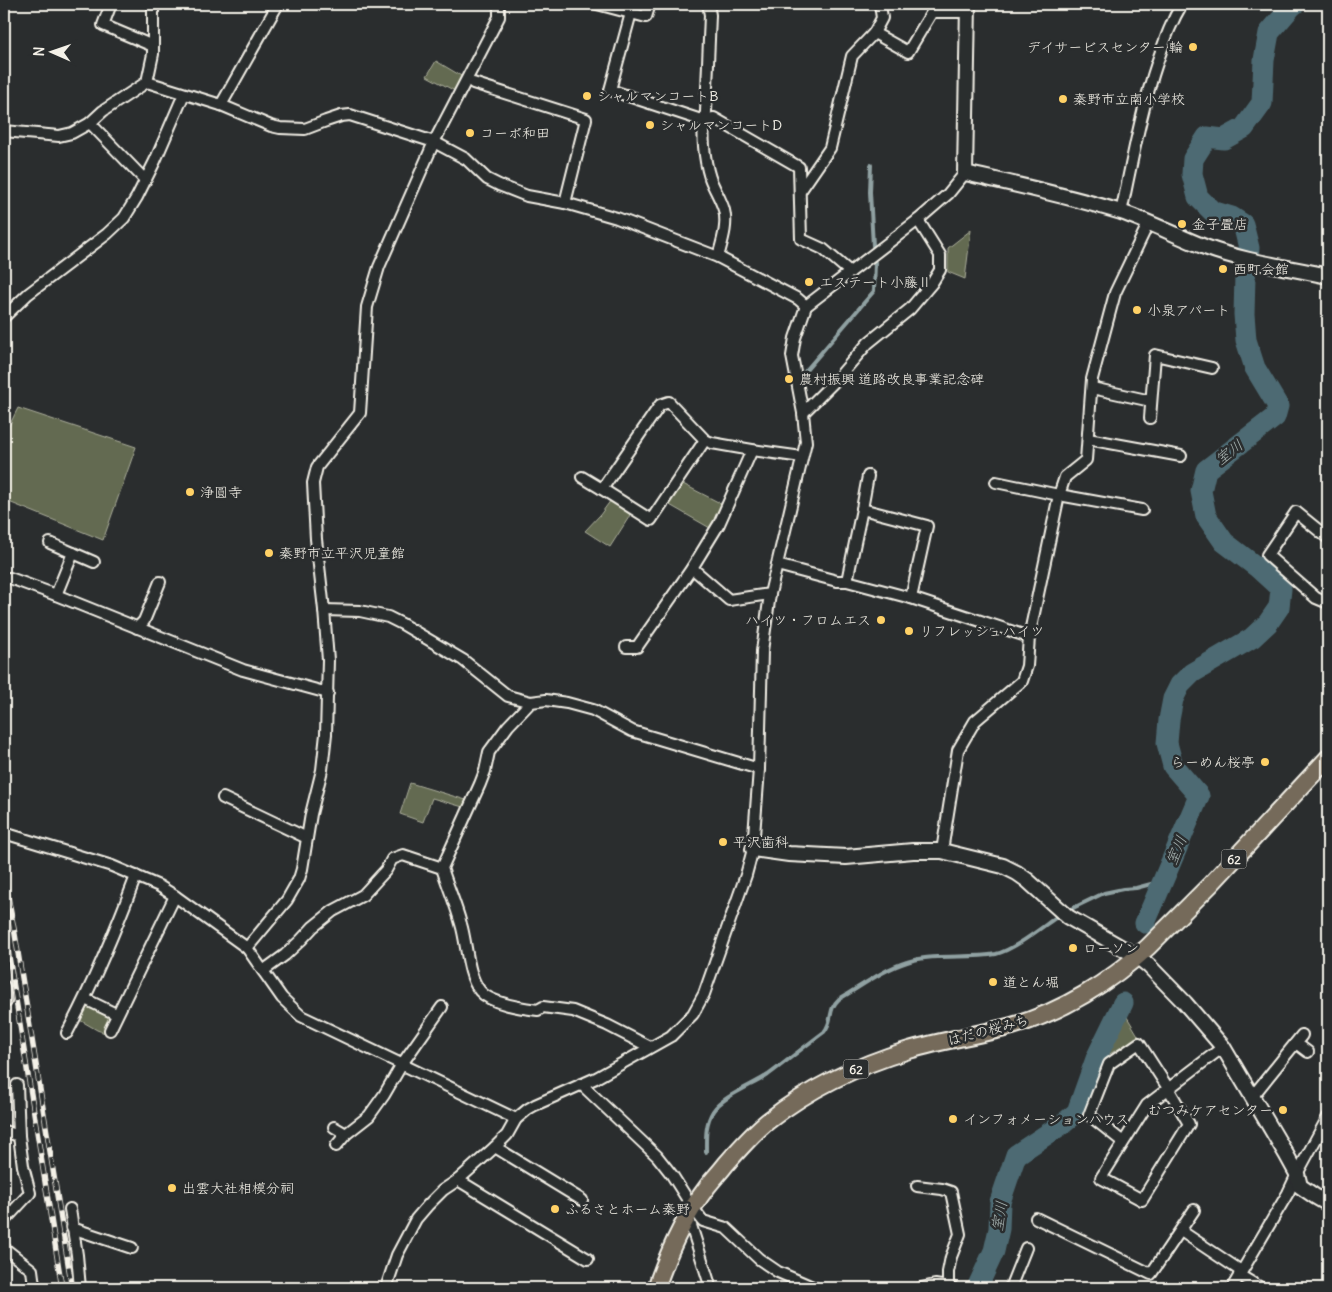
<svg xmlns="http://www.w3.org/2000/svg" width="1332" height="1292" font-family="Delius,'Klee One',sans-serif">
  <style>
    .green { fill: #636b51; stroke: #acae9c }
    .lines { fill: none; stroke-linecap: round; stroke-linejoin: round }
    .stream { stroke: #90a1a2; stroke-width: 4 }
    .river { stroke: #4e6b73; stroke-width: 21 }
    .street-casing { stroke: #f4f1e8; stroke-width: 14 }
    .secondary-casing { stroke: #f4f1e8; stroke-width: 18 }
    .primary-casing { stroke: #f4f1e8; stroke-width: 20 }
    .street { stroke: #2a2d2e; stroke-width: 10 }
    .secondary { stroke: #2a2d2e; stroke-width: 14 }
    .primary { stroke: #746a5a; stroke-width: 16 }
    .rail-casing { stroke: #f4f1e8; stroke-width: 5.5 }
    .rail { stroke: #2a2d2e; stroke-width: 4; stroke-dasharray: 11; stroke-linecap: butt }
    .poi-dot { fill: #ffd166; stroke: #2a2d2e; stroke-width: 2 }
    .labels { text-anchor: middle; dominant-baseline: central; stroke-width: 5; stroke-linejoin: round; paint-order: stroke }
    .shield { fill: #2a2d2e; stroke: #b7b6b0; stroke-width: 1 }
    .shield-label { font-size: 12px; font-weight: bold; fill: #f4f1e8 }
    .poi-label { font-size: 14px; fill: #f4f1e8; stroke: #2a2d2e; text-anchor: start }
    .street-label { font-size: 14px; fill: #f4f1e8; stroke: #2a2d2e }
    .water-label { font-size: 15px; font-style: italic; fill: #a9b5b3; stroke: #2a2d2e }
  </style>
  <rect width="100%" height="100%" fill="#2a2d2e"/>
  <filter id="ink" filterUnits="userSpaceOnUse"><feTurbulence type="fractalNoise" baseFrequency=".02" numOctaves="2"/><feDisplacementMap in="SourceGraphic" scale="10" xChannelSelector="R" yChannelSelector="G"/><feConvolveMatrix kernelMatrix="1 2 1 2 8 2 1 2 1" color-interpolation-filters="sRGB"/></filter>
  <g filter="url(#ink)">
    <!-- green -->
    <g class="green">
      <polygon points="436,61 463,77 455,91 427,76"/>
      <polygon points="971,230 965,279 948,272 948,248"/>
      <polygon points="18,408 136,447 103,540 4,500 4,436"/>
      <polygon points="681,483 722,504 710,528 668,504"/>
      <polygon points="611,500 630,513 629,517 610,547 585,531 600,515"/>
      <polygon points="410,783 466,800 463,807 432,798 423,822 400,814"/>
      <polygon points="90,1006 109,1014 111,1019 105,1033 97,1030 78,1019 85,1007"/>
      <polygon points="1124,1016 1127,1017 1139,1037 1108,1055"/>
    </g>
    <g class="lines">
      <!-- stream -->
      <g class="stream">
        <polyline points="871,165 870,192 873,246"/>
        <polyline points="802,375 874,291 875,262"/>
        <polyline points="1069,910 1104,893 1123,889 1136,888 1151,884 1162,885"/>
        <path d="M706 1152C706 1138 705 1124 713 1111 723 1096 753 1085 768 1075 787 1061 805 1046 824 1032 834 1020 827 1010 839 999 860 987 884 969 907 962 934 953 968 959 996 954 1014 950 1042 927 1058 916"/>
      </g>
      <!-- river -->
      <g class="river">
        <polyline points="1145,923 1199,796 1173,766 1167,743 1169,720 1173,699 1180,685 1192,673 1252,638 1268,623 1279,607 1281,589 1258,568 1224,542 1206,516 1201,491 1206,470 1275,417 1278,406 1255,368 1246,340 1244,314 1245,276 1249,248 1243,224 1232,217 1212,211 1198,197 1192,174 1193,159 1207,137 1224,139 1244,128 1262,103 1264,60 1269,33 1293,5 1295,4"/>
        <polyline points="977,1288 994,1251 999,1229 1000,1202 1016,1155 1064,1123 1077,1112 1097,1056 1123,1003"/>
      </g>
      <defs>
        <g id="street">
          <polyline points="111,4 103,25 153,46"/>
          <polyline points="597,4 646,17 650,4"/>
          <path d="M708 4 710 15 706 112C701 131 704 159 710 178 714 189 721 199 724 210 728 225 722 242 718 257"/>
          <polyline points="631,13 610,90 698,119 704,120 714,118 799,167 801,239 823,249 850,272"/>
          <polyline points="874,33 908,52 932,12 968,12"/>
          <polyline points="147,82 221,105 271,126 280,128 305,129 326,121 341,116 350,115 434,142 466,159 487,179 499,185 527,196 565,203 617,218 718,257 798,299 806,306"/>
          <polyline points="473,83 586,119 565,203"/>
          <polyline points="221,105 278,4"/>
          <polyline points="90,123 145,180"/>
          <polyline points="4,131 59,136 72,133 90,123 103,111 147,82 153,54 153,4"/>
          <polyline points="801,190 830,148 852,56 874,33 882,18 880,4"/>
          <path d="M1121 213C1132 161 1141 110 1158 60 1165 40 1171 22 1182 4"/>
          <polyline points="4,317 28,294 107,234 124,218 137,197 155,161 184,94"/>
          <polyline points="1092,388 1151,401"/>
          <polyline points="803,413 837,379 868,343 910,309 932,283 940,270 940,255 918,220"/>
          <polyline points="1150,418 1155,355 1212,368"/>
          <polyline points="1088,439 1181,456"/>
          <polyline points="582,477 602,489 651,520 705,440 712,443 752,450 802,457"/>
          <polyline points="996,482 1059,495 1142,510"/>
          <polyline points="602,489 660,405 669,402 705,440"/>
          <polyline points="862,509 868,476"/>
          <polyline points="1328,538 1296,512 1267,555 1316,598 1328,603"/>
          <polyline points="50,543 94,562"/>
          <polyline points="777,565 837,581 847,581 911,598 1029,637"/>
          <polyline points="692,568 729,600 770,594"/>
          <polyline points="4,579 10,578 56,595 243,670 328,693"/>
          <polyline points="847,581 862,509 927,526 911,598"/>
          <polyline points="56,595 73,553"/>
          <polyline points="324,610 360,611 388,617 402,624 463,660 508,696 531,702 546,700 567,703 593,710 632,731 759,769"/>
          <polyline points="137,628 144,621 160,582"/>
          <polyline points="626,647 637,647 692,568 719,524 752,450"/>
          <path d="M531 702 508 726 489 752 485 771 480 784 442 868C448 887 456 905 461 924 467 943 467 975 480 991 491 1004 522 1008 538 1010L543 1007 573 1011 607 1025 650 1047"/>
          <polyline points="223,798 307,838"/>
          <polyline points="4,833 112,866 159,886 175,896 247,948 282,998 301,1016 516,1119"/>
          <polyline points="942,851 958,750 975,721 1022,681 1027,666 1029,637 1059,495 1065,477 1086,460 1092,379 1115,293 1149,222"/>
          <polyline points="247,948 287,900 299,879 302,869 311,814 322,770 326,734 328,660 324,610 316,539 313,483 317,467 360,413 367,307 379,267 434,142 499,17 499,4"/>
          <polyline points="263,971 285,955 301,940 313,927 333,911 363,895 386,870 392,859 403,855 442,868"/>
          <polyline points="4,986 6,1002"/>
          <polyline points="85,999 116,1014"/>
          <polyline points="110,1030 175,896"/>
          <path d="M67 1033C94 982 116 929 136 876"/>
          <polyline points="1296,1043 1308,1052"/>
          <polyline points="581,1084 657,1156 672,1175 693,1208 703,1221 726,1228 759,1259 778,1272 815,1288"/>
          <polyline points="1252,1097 1302,1035"/>
          <polyline points="334,1127 346,1134"/>
          <polyline points="4,1131 19,1136"/>
          <polyline points="1123,1142 1089,1115 1109,1064 1139,1043 1168,1088 1189,1124 1142,1200 1101,1178 1147,1105 1223,1047"/>
          <polyline points="336,1146 346,1134 369,1116 384,1095 402,1064 442,1007"/>
          <polyline points="495,1147 582,1200"/>
          <polyline points="458,1180 588,1259"/>
          <polyline points="917,1186 942,1189 951,1192 960,1234 951,1257 948,1272 948,1287"/>
          <polyline points="70,1209 77,1255 80,1288"/>
          <polyline points="688,1216 709,1282 709,1288"/>
          <polyline points="1036,1218 1151,1274 1194,1210"/>
          <polyline points="4,1221 30,1193 23,1166 19,1136 17,1085"/>
          <polyline points="72,1228 132,1248"/>
          <polyline points="1181,1231 1241,1271"/>
          <polyline points="4,1248 32,1270 34,1285 30,1288"/>
          <polyline points="1239,1275 1261,1288"/>
          <polyline points="386,1288 397,1255 416,1219 428,1205 443,1190 458,1180 495,1147 507,1135 516,1119 528,1109 535,1105 596,1078 671,1036 693,1014 704,994 746,875 753,849 759,769 762,651 770,594 806,442 803,413 792,356 795,338 806,306 918,220 948,194 965,173"/>
          <polyline points="921,1288 935,1285 953,1288"/>
          <polyline points="1010,1288 1026,1248"/>
          <polyline points="1232,1288 1288,1193 1297,1174 1328,1117"/>
        </g>
        <g id="secondary">
          <path d="M968 4 965 173C1017 185 1069 196 1121 212 1150 222 1177 236 1205 247 1245 262 1288 267 1328 276"/>
          <polyline points="753,849 789,854 846,857 913,851 942,851 1003,866 1017,873 1027,880 1068,917 1138,957 1149,966 1185,1003 1223,1047 1286,1154 1297,1174 1300,1186 1316,1197 1328,1204"/>
        </g>
        <path id="primary" d="M656 1288C668 1253 684 1217 707 1187 713 1179 720 1172 726 1164 739 1149 753 1133 768 1121 810 1088 859 1065 909 1050 943 1040 978 1035 1012 1026 1062 1012 1110 982 1148 947L1211 884 1328 758"/>
      </defs>
      <!-- street casing -->
      <use href="#street" class="street-casing"/>
      <!-- secondary casing -->
      <use href="#secondary" class="secondary-casing"/>
      <!-- primary casing -->
      <use href="#primary" class="primary-casing"/>
      <!-- street -->
      <use href="#street" class="street"/>
      <!-- secondary -->
      <use href="#secondary" class="secondary"/>
      <!-- primary -->
      <use href="#primary" class="primary"/>
      <defs>
        <g id="rail">
          <polyline points="4,876 15,934 72,1288"/>
          <polyline points="4,925 62,1288"/>
        </g>
      </defs>
      <!-- rail casing -->
      <use href="#rail" class="rail-casing"/>
      <!-- rail -->
      <use href="#rail" class="rail"/>
    </g>
  </g>
  <!-- markers -->
  <g class="poi-dot">
    <circle cx="1193" cy="47" r="5"/>
    <circle cx="587" cy="96" r="5"/>
    <circle cx="1063" cy="99" r="5"/>
    <circle cx="650" cy="125" r="5"/>
    <circle cx="470" cy="133" r="5"/>
    <circle cx="1182" cy="224" r="5"/>
    <circle cx="1223" cy="269" r="5"/>
    <circle cx="809" cy="282" r="5"/>
    <circle cx="1137" cy="310" r="5"/>
    <circle cx="789" cy="379" r="5"/>
    <circle cx="190" cy="492" r="5"/>
    <circle cx="269" cy="553" r="5"/>
    <circle cx="881" cy="620" r="5"/>
    <circle cx="909" cy="631" r="5"/>
    <circle cx="1265" cy="762" r="5"/>
    <circle cx="723" cy="842" r="5"/>
    <circle cx="1073" cy="948" r="5"/>
    <circle cx="993" cy="982" r="5"/>
    <circle cx="1283" cy="1110" r="5"/>
    <circle cx="953" cy="1119" r="5"/>
    <circle cx="172" cy="1188" r="5"/>
    <circle cx="555" cy="1209" r="5"/>
  </g>
  <g class="labels">
    <!-- shield labels -->
    <g class="shield">
      <rect x="1221.5" y="849.5" width="25" height="19" rx="4"/>
      <rect x="843.5" y="1059.5" width="25" height="19" rx="4"/>
    </g>
    <g class="shield-label">
      <text x="1234" y="859">62</text>
      <text x="856" y="1069">62</text>
    </g>
    <!-- poi labels -->
    <g class="poi-label">
      <text x="1183" y="47" text-anchor="end">デイサービスセンター 輪</text>
      <text x="597" y="96">シャルマンコートB</text>
      <text x="1073" y="99">秦野市立南小学校</text>
      <text x="660" y="125">シャルマンコートD</text>
      <text x="480" y="133">コーポ和田</text>
      <text x="1192" y="224">金子畳店</text>
      <text x="1233" y="269">西町会館</text>
      <text x="819" y="282">エステート小藤Ⅱ</text>
      <text x="1147" y="310">小泉アパート</text>
      <text x="799" y="379">農村振興 道路改良事業記念碑</text>
      <text x="200" y="492">浄圓寺</text>
      <text x="279" y="553">秦野市立平沢児童館</text>
      <text x="871" y="620" text-anchor="end">ハイツ・フロムエス</text>
      <text x="919" y="631">リフレッシュハイツ</text>
      <text x="1255" y="762" text-anchor="end">らーめん桜亭</text>
      <text x="733" y="842">平沢歯科</text>
      <text x="1083" y="948">ローソン</text>
      <text x="1003" y="982">道とん堀</text>
      <text x="1273" y="1110" text-anchor="end">むつみケアセンター</text>
      <text x="963" y="1119">インフォメーションハウス</text>
      <text x="182" y="1188">出雲大社相模分祠</text>
      <text x="565" y="1209">ふるさとホーム秦野</text>
    </g>
    <!-- street labels -->
    <g class="street-label">
      <text transform="translate(988 1030) rotate(-15)">はだの桜みち</text>
    </g>
    <!-- water labels -->
    <g class="water-label">
      <text transform="translate(1229 452) rotate(-38)">室川</text>
      <text transform="translate(1176 850) rotate(-67)">室川</text>
      <text transform="translate(999 1216) rotate(-81)">室川</text>
    </g>
  </g>
  <!-- margin -->
  <rect width="1332" height="1292" fill="none" stroke="#2a2d2e" stroke-width="20"/>
  <rect x="10" y="10" width="1312" height="1272" fill="none" stroke="#f4f1e8" stroke-width="2" filter="url(#ink)"/>
  <!-- north arrow -->
  <g transform="translate(52 52) rotate(272)" stroke="#2a2d2e" stroke-width="4" paint-order="stroke">
  <path d="M0-4L9 19L0 12L-9 19Z" fill="#f4f1e8"/>
  <text y="-8" font-size="14" font-weight="bold" text-anchor="middle" fill="#f4f1e8">N</text>
  </g>
</svg>
